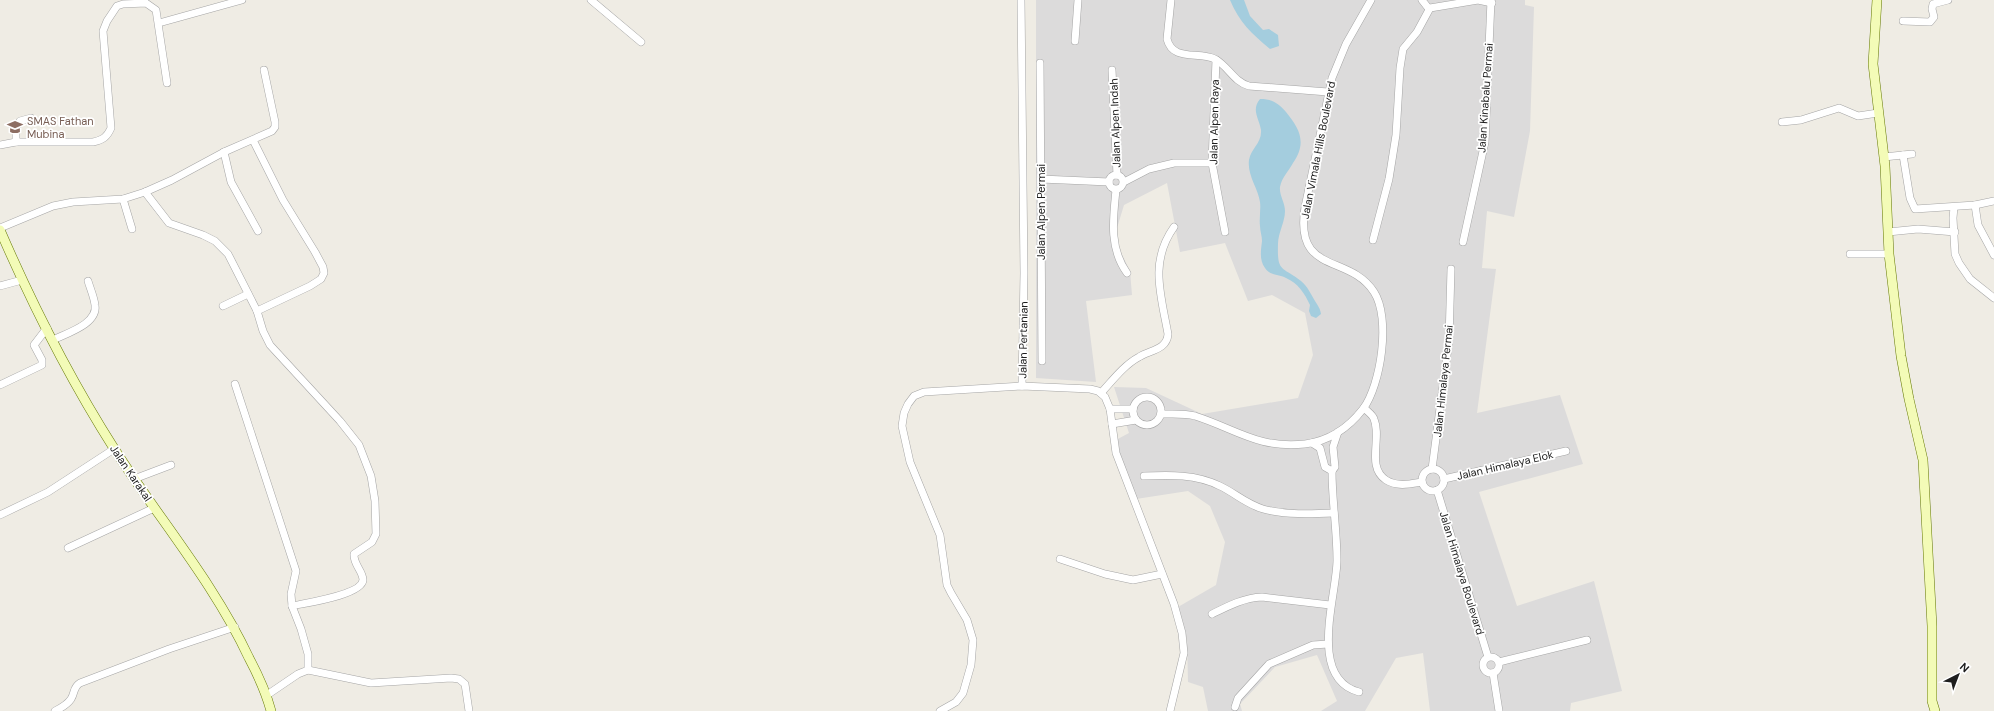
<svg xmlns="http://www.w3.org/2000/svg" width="1994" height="711" font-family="'DM Sans',sans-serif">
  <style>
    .residential { fill: #dcdbdb }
    .water { fill: #a4cdde }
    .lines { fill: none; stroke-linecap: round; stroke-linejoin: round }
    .street-casing { stroke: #a5a5a5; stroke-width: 8 }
    .secondary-casing { stroke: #647803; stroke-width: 10 }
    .street { stroke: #fff; stroke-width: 7 }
    .secondary { stroke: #f3fbb7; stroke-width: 9 }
    .labels { text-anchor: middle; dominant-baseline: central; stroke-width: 3.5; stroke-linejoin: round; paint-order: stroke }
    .street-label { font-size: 11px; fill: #1e1e1e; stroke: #fff }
    .education-label { font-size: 11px; fill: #785e54; stroke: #fff; text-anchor: start }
  </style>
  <rect width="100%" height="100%" fill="#efece4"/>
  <!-- residential -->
  <polygon class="residential" points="1036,0 1525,0 1525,5 1534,7 1530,131 1514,217 1487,211 1482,268 1496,269 1477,413 1560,395 1583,464 1479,492 1517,606 1594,581 1622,691 1571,703 1570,711 1430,711 1423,653 1396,658 1365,711 1321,711 1337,701 1317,655 1275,667 1240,704 1242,711 1208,711 1203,687 1188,682 1187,640 1178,607 1216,585 1225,542 1210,506 1188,491 1136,499 1114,441 1129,433 1114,387 1146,388 1202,414 1298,398 1313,355 1305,313 1272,295 1248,301 1225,243 1180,252 1167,183 1124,205 1114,238 1130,271 1132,295 1086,301 1096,382 1036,378"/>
  <!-- water -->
  <g class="water">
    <path d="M1230 0H1244L1250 16 1263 30 1269 29 1278 35 1279 46 1270 49C1252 34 1239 22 1230 0Z"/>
    <path d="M1260 99C1272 99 1278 103 1286 112 1300 129 1307 143 1293 163 1288 172 1282 177 1280 187 1279 195 1285 203 1285 211 1285 222 1278 233 1278 244 1277 273 1282 266 1301 281 1308 287 1310 293 1315 301 1318 306 1320 308 1321 314L1316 318 1311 316 1309 311 1310 305C1305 294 1298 283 1286 278 1279 274 1270 276 1265 268 1259 260 1261 250 1262 241 1262 236 1260 231 1260 226 1259 218 1261 210 1260 202 1258 188 1247 175 1249 160 1251 148 1262 143 1261 130 1259 118 1251 110 1260 99Z"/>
  </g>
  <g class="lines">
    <defs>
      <g id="street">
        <polyline points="591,0 641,42"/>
        <polyline points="1021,0 1024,273 1022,386"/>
        <path d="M1171 0 1167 39C1173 62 1198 51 1215 59 1228 66 1234 82 1249 86L1328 92"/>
        <polyline points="1422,0 1429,9"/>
        <polyline points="1903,21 1930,22 1934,17 1932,9 1933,4 1948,0"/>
        <polyline points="159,23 242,0"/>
        <polyline points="1075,41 1078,0"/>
        <polyline points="1216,60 1212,163 1225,232"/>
        <polyline points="1040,63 1042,361"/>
        <polyline points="1112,70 1117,175"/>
        <polyline points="1782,122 1801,120 1839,108 1858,116 1878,113"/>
        <polyline points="253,140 283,200 315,252 323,267 324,273 321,279 310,286 257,311"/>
        <polyline points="16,142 16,128 20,121 31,118"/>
        <path d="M0 145 16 142H93C103 140 107 137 111 128L103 31 107 21 117 6 123 4 146 3 156 10 167 83"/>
        <polyline points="224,152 231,182 258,231"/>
        <polyline points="1903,155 1910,198 1915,209 1975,205 1994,201"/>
        <polyline points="1884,157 1912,154"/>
        <circle cx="1116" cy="182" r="7"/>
        <polyline points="1041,179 1109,182"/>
        <polyline points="1124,182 1149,169 1174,163 1212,163"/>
        <path d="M1116 190C1113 219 1109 248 1127 273"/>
        <path d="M145 192 169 223 203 235 215 241 228 254 257 311 263 331 270 345 340 421 359 445 371 476 375 501 376 534 372 542 354 554C353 564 363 571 363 580 362 595 305 603 292 606"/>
        <polyline points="123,199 132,229"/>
        <polyline points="1975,205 1978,225 1994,255"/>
        <polyline points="1954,207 1953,218 1955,254 1959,263 1970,279 1994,298"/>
        <polyline points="0,228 53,206 73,202 123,199 145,192 172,180 224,152 272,131 275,127 275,122 264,70"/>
        <polyline points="1888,232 1918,229 1955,232"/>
        <polyline points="1373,240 1389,179 1396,135 1400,68 1403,49 1417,32 1430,8 1478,0 1492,3"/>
        <polyline points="1463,242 1485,142 1491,0"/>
        <polyline points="1850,254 1889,254"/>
        <polyline points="0,286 22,280"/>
        <polyline points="223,306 248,294"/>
        <path d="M53 340C67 333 98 324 95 305 94 297 90 288 88 281"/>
        <polyline points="235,384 296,571 291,594 292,606 301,629 308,654 308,670 298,674 267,695"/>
        <polyline points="0,385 42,365 42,360 34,345 47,328"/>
        <path d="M1101 393C1112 381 1124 365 1139 357 1150 350 1167 350 1168 334 1161 295 1149 262 1174 227"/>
        <circle cx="1147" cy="411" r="14"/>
        <path d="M1364 408C1367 411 1373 415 1374 419 1382 438 1366 467 1386 480 1397 487 1410 484 1422 482"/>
        <polyline points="1110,409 1133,409"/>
        <path d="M1162 414C1173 414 1184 413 1195 416 1236 429 1258 449 1305 444 1329 441 1349 427 1363 409 1381 385 1391 318 1374 292 1349 253 1294 276 1305 207L1332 78 1346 44 1371 0"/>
        <polyline points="1112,424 1136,420"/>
        <polyline points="1312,443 1320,448 1325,467 1332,471"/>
        <polyline points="1432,469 1449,340 1451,269"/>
        <circle cx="1433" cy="480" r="11"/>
        <path d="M1332 471C1332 501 1337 530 1337 560 1337 595 1307 678 1359 692"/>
        <polyline points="1332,471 1335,467 1333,447 1338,432"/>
        <path d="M1144 476C1170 475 1196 474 1220 486 1235 493 1246 504 1263 509 1285 515 1311 514 1334 513"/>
        <polyline points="134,479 171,465"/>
        <polyline points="1444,479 1566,451"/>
        <polyline points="1437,490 1488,657"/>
        <polyline points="0,515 48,492 114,449"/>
        <polyline points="68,548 154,508"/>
        <polyline points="1060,559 1105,574 1133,580 1162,574"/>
        <path d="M1212 614C1228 606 1243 598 1262 597L1330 605"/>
        <circle cx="1491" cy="665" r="8"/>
        <polyline points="1499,662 1587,640"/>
        <polyline points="308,670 371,683 451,678 459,679 465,684 469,711"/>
        <polyline points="1493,673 1499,711"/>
        <polyline points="1235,707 1238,698 1269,664 1313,645 1328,644"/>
        <path d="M55 711C61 708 67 705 71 699 75 693 73 687 80 683L169 649 235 627"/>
        <polyline points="940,711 956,702 963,693 971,665 973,640 967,620 951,593 947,585 940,535 910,462 902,426 904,413 908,404 914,396 924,392 1022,386 1090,389 1098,391 1105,397 1110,409 1116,453 1174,604 1182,633 1184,653 1170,711"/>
      </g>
      <g id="secondary">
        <polyline points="1877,0 1873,64 1885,166 1889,254 1901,356 1909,399 1923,460 1932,626 1932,701 1935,711"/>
        <path d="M0 230C32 304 71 381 115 450 159 519 214 583 249 658 258 675 266 692 271 711"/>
      </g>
    </defs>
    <!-- street casing -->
    <use href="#street" class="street-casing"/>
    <!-- secondary casing -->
    <use href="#secondary" class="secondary-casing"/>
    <!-- street -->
    <use href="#street" class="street"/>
    <!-- secondary -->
    <use href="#secondary" class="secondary"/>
  </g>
  <!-- icons -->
  <defs>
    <symbol id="school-bare" viewBox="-9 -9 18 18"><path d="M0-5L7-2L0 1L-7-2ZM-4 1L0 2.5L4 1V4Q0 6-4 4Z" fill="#8d6e63" stroke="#fff" stroke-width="2.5" paint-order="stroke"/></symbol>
  </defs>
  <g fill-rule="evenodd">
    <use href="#school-bare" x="4" y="116" width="22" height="22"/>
  </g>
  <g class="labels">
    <!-- street labels -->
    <g class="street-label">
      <text transform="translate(1485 98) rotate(-86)">Jalan Kinabalu Permai</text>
      <text transform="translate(1214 122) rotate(-89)">Jalan Alpen Raya</text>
      <text transform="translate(1115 123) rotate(-92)">Jalan Alpen Indah</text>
      <text transform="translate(1318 150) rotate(-79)">Jalan Vimala Hills Boulevard</text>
      <text transform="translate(1041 212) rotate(-90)">Jalan Alpen Permai</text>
      <text transform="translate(1023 340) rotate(-89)">Jalan Pertanian</text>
      <text transform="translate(1443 381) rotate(-84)">Jalan Himalaya Permai</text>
      <text transform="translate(1505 465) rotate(-13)">Jalan Himalaya Elok</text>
      <text transform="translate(131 473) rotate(56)">Jalan Karakal</text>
      <text transform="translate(1462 573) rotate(73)">Jalan Himalaya Boulevard</text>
    </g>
    <!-- education labels -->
    <g class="education-label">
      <text x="27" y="121">SMAS Fathan<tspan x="27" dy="13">Mubina</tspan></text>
    </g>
  </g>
  <!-- north arrow -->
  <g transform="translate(1958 675) rotate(42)" stroke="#ffffff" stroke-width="3" paint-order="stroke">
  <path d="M0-3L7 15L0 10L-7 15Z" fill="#1e1e1e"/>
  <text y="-6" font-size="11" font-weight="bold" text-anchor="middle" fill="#1e1e1e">N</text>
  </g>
</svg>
